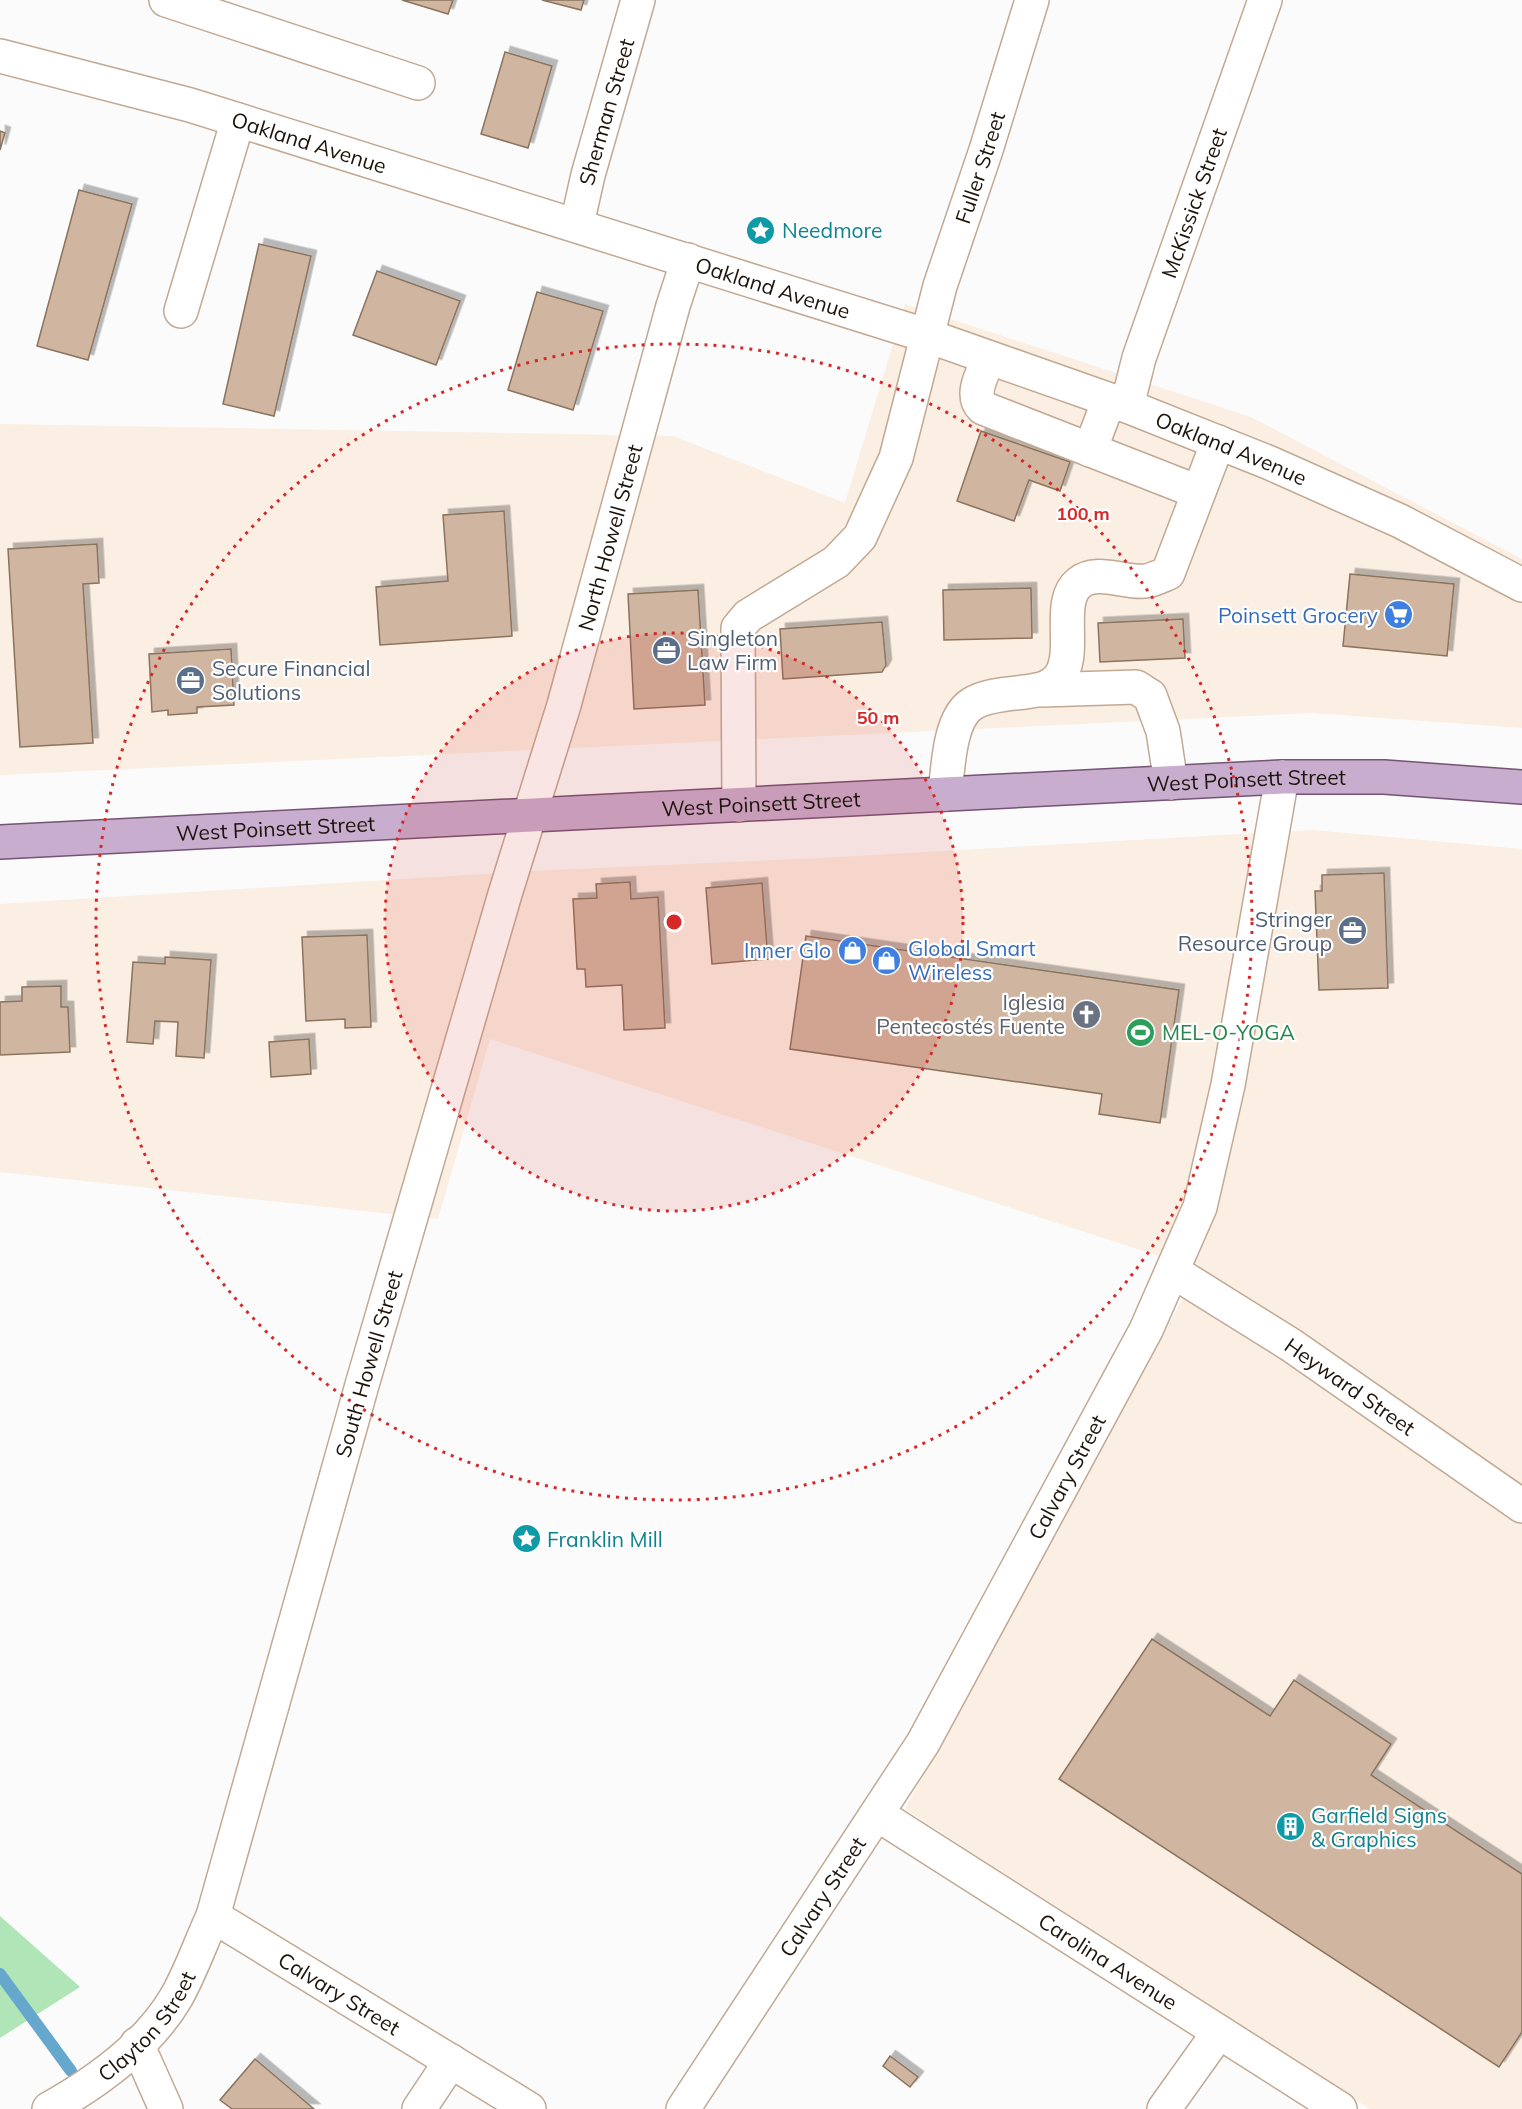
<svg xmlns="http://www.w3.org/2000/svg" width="1522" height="2109" font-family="Mulish,sans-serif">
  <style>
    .built { fill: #fbeee2 }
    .green { fill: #b0e5b7 }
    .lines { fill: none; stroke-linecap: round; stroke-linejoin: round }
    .stream { stroke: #66a8cd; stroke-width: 12 }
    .building { fill: #d0b6a0; stroke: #8a735e; stroke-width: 1.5; filter: url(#shadow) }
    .minor-casing { stroke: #c2a993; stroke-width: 36 }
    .major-casing { stroke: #745375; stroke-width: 36 }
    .minor { stroke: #fff; stroke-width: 33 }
    .major { stroke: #c8adce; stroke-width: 33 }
    .ring { fill: none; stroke: #d62828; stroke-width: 3; stroke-dasharray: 3 6 }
    .labels { text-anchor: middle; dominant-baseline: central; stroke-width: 4.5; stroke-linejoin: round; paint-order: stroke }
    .street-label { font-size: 21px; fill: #1c130b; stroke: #fff }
    .culture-label { font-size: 21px; fill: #0d838f; stroke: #fff; text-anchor: start }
    .shop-label { font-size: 21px; fill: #366cbe; stroke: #fff; text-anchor: end }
    .service-label { font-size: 21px; fill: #4e5e75; stroke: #fff; text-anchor: start }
    .worship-label { font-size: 21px; fill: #5b616d; stroke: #fff; text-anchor: end }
    .leisure-label { font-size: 21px; fill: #27864d; stroke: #fff; text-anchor: start }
    .centre { fill: #d62828; stroke: #fff; stroke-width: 3 }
    .ring-label { font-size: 18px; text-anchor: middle; font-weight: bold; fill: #d62828; stroke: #fff; stroke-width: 4.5; stroke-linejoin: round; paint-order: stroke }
  </style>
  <defs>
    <filter id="shadow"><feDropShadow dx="5.5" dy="-5.5" stdDeviation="0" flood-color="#0004"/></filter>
  </defs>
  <rect width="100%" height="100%" fill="#fbfbfb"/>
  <!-- built -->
  <g class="built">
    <polygon points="905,304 1251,417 1522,559 1522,728 1312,713 0,775 0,424 673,436 845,503"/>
    <polygon points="1313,830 1522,849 1522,2109 1370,2109 905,1809 1199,1269 490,1039 438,1219 0,1172 0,904 532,871 820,858"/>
  </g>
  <!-- green -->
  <polygon class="green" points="0,1916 80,1987 0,2038"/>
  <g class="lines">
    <!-- stream -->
    <polyline class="stream" points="0,1974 71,2071"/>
  </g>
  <!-- building -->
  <g class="building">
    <polygon points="402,0 453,0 448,14"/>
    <polygon points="542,0 584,0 581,10"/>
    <polygon points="505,52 552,66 528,148 481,134"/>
    <polygon points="0,131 5,133 0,150"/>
    <polygon points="79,190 132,204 88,360 37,346"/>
    <polygon points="259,244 311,256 274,416 223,404"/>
    <polygon points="377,271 460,301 436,365 353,335"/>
    <polygon points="537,292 603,311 573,410 508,390"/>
    <polygon points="981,431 1070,462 1060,491 1029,480 1014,521 957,501"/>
    <polygon points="504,511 512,636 380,645 376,587 448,581 443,515"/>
    <polygon points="97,544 99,583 83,584 93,743 20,747 8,549"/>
    <polygon points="1350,574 1454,584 1447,656 1343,646"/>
    <polygon points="1031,588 1032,638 944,640 943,590"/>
    <polygon points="698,590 705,705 634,709 628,594"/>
    <polygon points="1183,619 1185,658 1100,662 1098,623"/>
    <polygon points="882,622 886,665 882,672 783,679 780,629"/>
    <polygon points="231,649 234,705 197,707 197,713 168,715 168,710 152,712 149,654"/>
    <polygon points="1384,873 1388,988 1319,990 1315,891 1322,891 1322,875"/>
    <polygon points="630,882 631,899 658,897 665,1028 624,1030 622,985 586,987 585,969 577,969 573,899 597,898 596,884"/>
    <polygon points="762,883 768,959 712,964 706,888"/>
    <polygon points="367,935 371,1027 345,1028 345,1019 306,1021 302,937"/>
    <polygon points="806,936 1179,990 1160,1123 1099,1114 1102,1094 790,1049"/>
    <polygon points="165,957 211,960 204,1058 176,1056 178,1022 155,1021 153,1044 127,1042 133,962 165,964"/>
    <polygon points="61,986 61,1007 68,1007 70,1052 0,1055 0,1002 22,1001 22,987"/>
    <polygon points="309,1039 311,1074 271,1077 269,1042"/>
    <polygon points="1152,1639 1270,1716 1294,1680 1391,1744 1371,1775 1522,1874 1522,2032 1499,2067 1059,1779"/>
    <polygon points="890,2056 918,2077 910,2087 883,2066"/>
    <polygon points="255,2059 314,2109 232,2109 220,2100"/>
  </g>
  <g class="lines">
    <defs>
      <g id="minor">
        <polyline points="166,0 418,83"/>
        <path id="s1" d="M0 56 190 105 928 336 1127 406 1270 463 1400 521 1522 585"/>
        <path id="s2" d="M577 224 588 175 638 0"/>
        <polyline points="181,311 238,120"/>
        <path d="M989 358C983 373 969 395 983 408L1198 492"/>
        <path id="s3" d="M1127 406 1139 358 1265 0"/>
        <polyline points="1090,450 1109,400"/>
        <polyline points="1042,690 1136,687 1150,696 1163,731 1171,783"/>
        <path d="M945 794C948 769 949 718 972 704 986 695 1008 694 1025 692 1037 690 1049 689 1058 679 1079 655 1055 602 1079 583 1097 568 1126 584 1146 581 1153 580 1161 576 1168 573L1218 442"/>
        <path id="s4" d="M739 805 738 628 748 616 836 562 860 537 896 458 940 286 986 150 1032 0"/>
        <path id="s5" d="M1174 1272 1291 1345 1522 1506"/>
        <path id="s6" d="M877 1814 1340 2109"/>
        <path id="s7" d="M213 1916 529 2109"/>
        <polyline points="137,2044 166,2109"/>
        <path id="s8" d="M49 2109C97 2082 149 2045 177 1996 191 1971 201 1942 213 1916L362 1385 505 894 564 705 673 306 688 260"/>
        <polyline points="419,2109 451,2061"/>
        <path id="s9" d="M683 2109 923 1743 1146 1330 1200 1207 1228 1085 1282 777"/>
        <polyline points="1164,2109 1219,2032"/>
      </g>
      <g id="major">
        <path id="s10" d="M0 842 1282 777H1384L1522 787"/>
      </g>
    </defs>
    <!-- minor casing -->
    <use href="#minor" class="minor-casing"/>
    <!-- major casing -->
    <use href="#major" class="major-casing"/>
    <!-- minor -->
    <use href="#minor" class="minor"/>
    <!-- major -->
    <use href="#major" class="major"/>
  </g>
  <!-- distance rings -->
  <circle cx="674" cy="922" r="289" fill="#d62828" fill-opacity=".12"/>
  <g class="ring">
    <circle cx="674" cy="922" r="289"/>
    <circle cx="674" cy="922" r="578"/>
  </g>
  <!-- icons -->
  <defs>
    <symbol id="sight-disc" viewBox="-11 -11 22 22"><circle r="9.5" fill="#0f9aa8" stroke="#fff"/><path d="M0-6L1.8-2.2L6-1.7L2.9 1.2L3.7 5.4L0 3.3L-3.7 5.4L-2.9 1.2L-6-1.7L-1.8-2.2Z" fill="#fff"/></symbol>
    <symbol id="supermarket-disc" viewBox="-11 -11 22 22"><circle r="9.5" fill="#3f7fe0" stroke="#fff"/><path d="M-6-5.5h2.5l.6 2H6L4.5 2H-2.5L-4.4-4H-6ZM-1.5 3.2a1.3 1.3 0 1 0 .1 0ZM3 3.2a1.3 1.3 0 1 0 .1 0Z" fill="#fff"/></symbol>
    <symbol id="office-disc" viewBox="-11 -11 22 22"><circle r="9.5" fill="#5c6f8a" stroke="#fff"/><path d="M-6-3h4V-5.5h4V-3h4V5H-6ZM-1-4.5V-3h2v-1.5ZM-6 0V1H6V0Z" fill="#fff"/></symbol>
    <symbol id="shop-disc" viewBox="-11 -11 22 22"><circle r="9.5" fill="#3f7fe0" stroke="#fff"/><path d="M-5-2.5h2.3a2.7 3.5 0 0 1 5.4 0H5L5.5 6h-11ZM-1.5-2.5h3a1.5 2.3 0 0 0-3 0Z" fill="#fff"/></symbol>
    <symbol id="church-disc" viewBox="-11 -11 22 22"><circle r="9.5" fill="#6b7280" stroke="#fff"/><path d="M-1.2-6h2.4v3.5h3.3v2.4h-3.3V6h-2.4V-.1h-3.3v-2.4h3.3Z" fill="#fff"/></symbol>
    <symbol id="stadium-disc" viewBox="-11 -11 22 22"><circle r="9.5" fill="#2e9e5b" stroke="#fff"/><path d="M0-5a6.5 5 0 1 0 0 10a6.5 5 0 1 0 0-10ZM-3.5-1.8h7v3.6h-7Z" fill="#fff"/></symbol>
    <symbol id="building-disc" viewBox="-11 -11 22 22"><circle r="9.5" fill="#0f9aa8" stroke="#fff"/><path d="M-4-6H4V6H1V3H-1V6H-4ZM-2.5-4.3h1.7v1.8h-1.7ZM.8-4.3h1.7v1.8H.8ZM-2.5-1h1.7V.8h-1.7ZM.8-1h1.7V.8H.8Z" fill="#fff"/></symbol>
  </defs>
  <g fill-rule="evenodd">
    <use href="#sight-disc" x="744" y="214" width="33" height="33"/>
    <use href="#supermarket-disc" x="1382" y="598" width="33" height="33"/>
    <use href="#office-disc" x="650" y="634" width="33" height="33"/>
    <use href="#office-disc" x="174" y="664" width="33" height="33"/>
    <use href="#office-disc" x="1336" y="914" width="33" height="33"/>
    <use href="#shop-disc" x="836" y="934" width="33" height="33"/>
    <use href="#shop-disc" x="870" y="944" width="33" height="33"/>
    <use href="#church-disc" x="1070" y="998" width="33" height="33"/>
    <use href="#stadium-disc" x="1124" y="1016" width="33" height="33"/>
    <use href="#sight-disc" x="510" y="1522" width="33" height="33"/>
    <use href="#building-disc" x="1274" y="1810" width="33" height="33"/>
  </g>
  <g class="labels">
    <!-- street labels -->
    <g class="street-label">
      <text stroke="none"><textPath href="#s2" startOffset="116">Sherman Street</textPath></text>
      <text stroke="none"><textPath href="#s1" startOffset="321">Oakland Avenue</textPath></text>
      <text stroke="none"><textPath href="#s4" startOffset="720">Fuller Street</textPath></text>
      <text stroke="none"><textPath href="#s3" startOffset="214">McKissick Street</textPath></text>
      <text stroke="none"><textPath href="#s1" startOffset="807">Oakland Avenue</textPath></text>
      <text stroke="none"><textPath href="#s1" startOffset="1293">Oakland Avenue</textPath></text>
      <text stroke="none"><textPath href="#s8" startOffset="1695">North Howell Street</textPath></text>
      <text stroke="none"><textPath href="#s10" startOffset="1248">West Poinsett Street</textPath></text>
      <text stroke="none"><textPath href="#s10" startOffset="762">West Poinsett Street</textPath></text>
      <text stroke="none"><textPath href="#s10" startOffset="276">West Poinsett Street</textPath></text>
      <text stroke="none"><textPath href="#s8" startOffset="834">South Howell Street</textPath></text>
      <text stroke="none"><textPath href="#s5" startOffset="210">Heyward Street</textPath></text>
      <text stroke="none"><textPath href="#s9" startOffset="740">Calvary Street</textPath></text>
      <text stroke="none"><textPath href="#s9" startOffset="254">Calvary Street</textPath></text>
      <text stroke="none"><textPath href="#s6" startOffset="274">Carolina Avenue</textPath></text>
      <text stroke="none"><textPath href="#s7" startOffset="148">Calvary Street</textPath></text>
      <text stroke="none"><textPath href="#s8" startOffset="130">Clayton Street</textPath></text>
    </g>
    <!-- culture labels -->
    <g class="culture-label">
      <text x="782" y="230">Needmore</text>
      <text x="547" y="1539">Franklin Mill</text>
      <text x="1311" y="1815">Garfield Signs<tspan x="1311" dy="24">&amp; Graphics</tspan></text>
    </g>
    <!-- shop labels -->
    <g class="shop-label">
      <text x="1378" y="615">Poinsett Grocery</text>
      <text x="908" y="948" text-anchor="start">Global Smart<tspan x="908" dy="24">Wireless</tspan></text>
      <text x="831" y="950">Inner Glo</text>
    </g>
    <!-- service labels -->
    <g class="service-label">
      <text x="687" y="638">Singleton<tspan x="687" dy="24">Law Firm</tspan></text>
      <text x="212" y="668">Secure Financial<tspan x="212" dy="24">Solutions</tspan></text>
      <text x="1332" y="919" text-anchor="end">Stringer<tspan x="1332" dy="24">Resource Group</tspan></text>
    </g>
    <!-- worship labels -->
    <g class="worship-label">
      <text x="1065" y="1002">Iglesia<tspan x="1065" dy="24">Pentecostés Fuente</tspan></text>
    </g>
    <!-- leisure labels -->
    <g class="leisure-label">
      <text x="1162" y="1032">MEL-O-YOGA</text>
    </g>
  </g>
  <circle cx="674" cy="922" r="9" class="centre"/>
  <g class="ring-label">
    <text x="1083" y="520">100 m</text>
    <text x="878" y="724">50 m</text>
  </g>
</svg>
